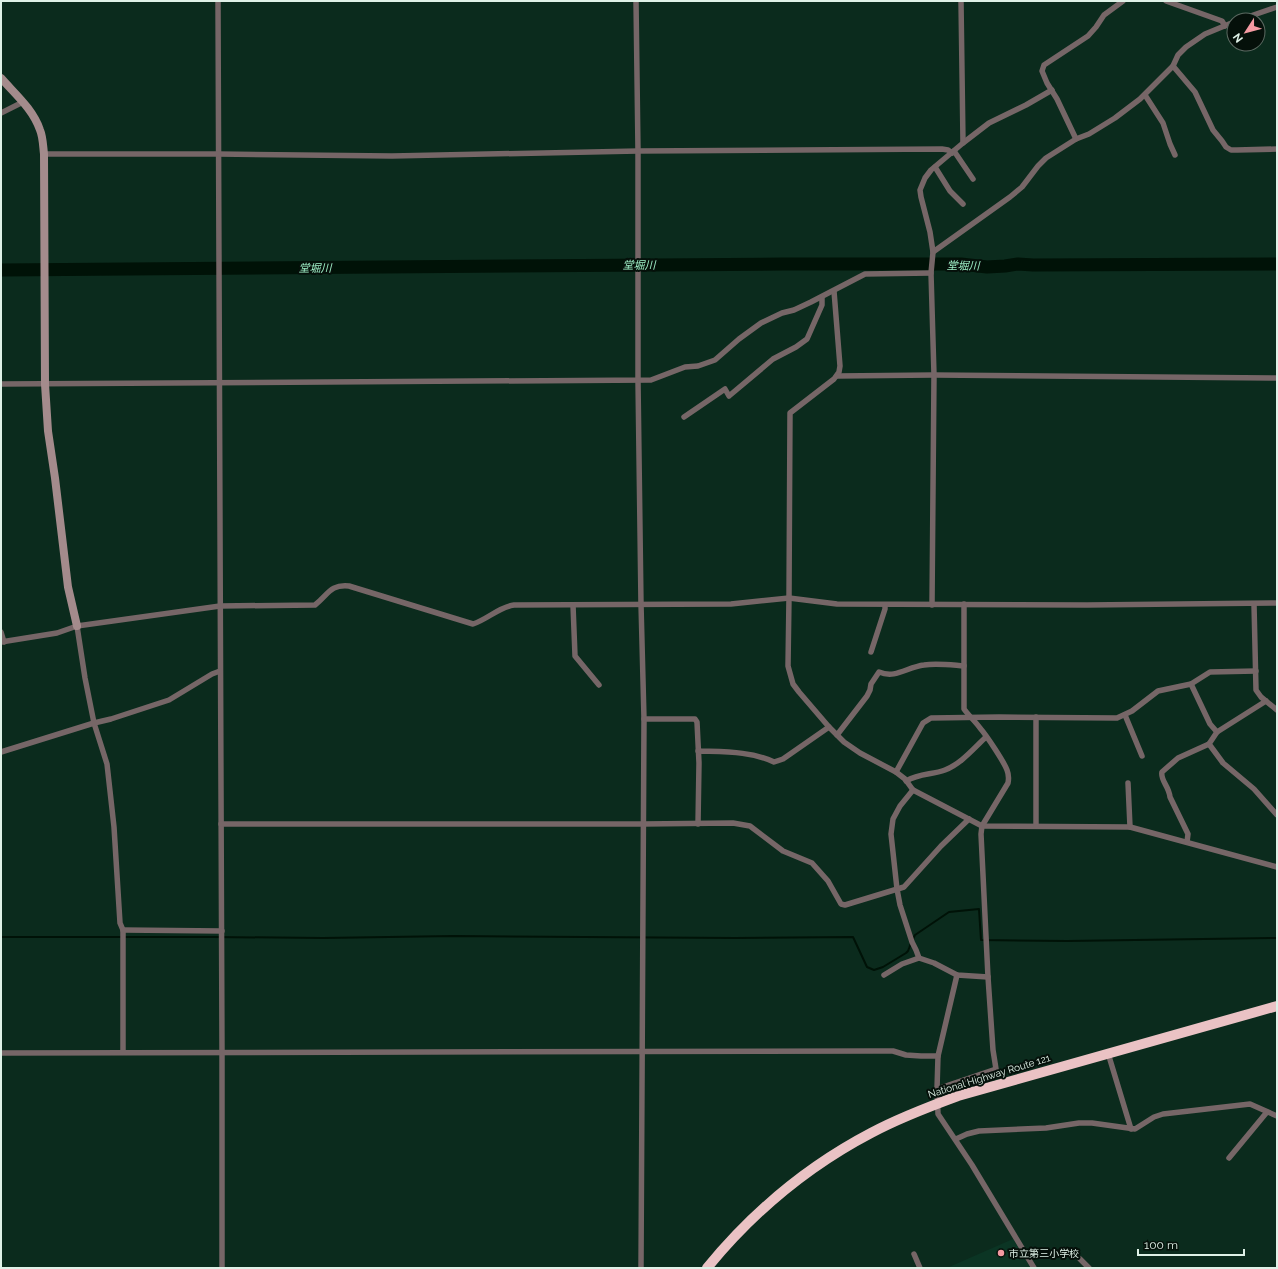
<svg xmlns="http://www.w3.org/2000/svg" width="1278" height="1269" font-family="Raleway,'Noto Sans JP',sans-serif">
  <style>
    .built { fill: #0b3524 }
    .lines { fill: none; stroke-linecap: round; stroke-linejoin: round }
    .stream { stroke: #001207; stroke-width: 2 }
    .river { stroke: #001207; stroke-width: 13 }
    .street { stroke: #766667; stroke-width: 5.5 }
    .secondary { stroke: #a48b8c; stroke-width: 8 }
    .highway { stroke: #eac2c4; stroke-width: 10 }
    .poi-dot { fill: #f49aa2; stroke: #05100a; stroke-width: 1.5 }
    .labels { text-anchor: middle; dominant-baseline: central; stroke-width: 4; stroke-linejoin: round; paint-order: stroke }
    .street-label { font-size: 10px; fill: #dff1e7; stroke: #05100a }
    .poi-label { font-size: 10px; fill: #dff1e7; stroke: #05100a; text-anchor: start }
    .water-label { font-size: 11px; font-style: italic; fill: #9dedc5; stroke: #05100a }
  </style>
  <rect width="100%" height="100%" fill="#0b2b1d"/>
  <!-- built -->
  <polygon class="built" points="1013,1239 1031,1268 949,1268 949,1267"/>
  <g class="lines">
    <!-- stream -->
    <g class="stream">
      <polyline points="1,937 213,937 323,938 454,936 735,938 853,937 867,967 874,970 883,967 906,953 908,951 911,943"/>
      <polyline points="913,939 915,935 949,912 979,909 981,940 1067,941 1277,938"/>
    </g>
    <!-- river -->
    <polyline class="river" points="1,270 783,264 961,264 987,267 1005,266 1018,264 1033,265 1277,264"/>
    <!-- street -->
    <g class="street">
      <polyline points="218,1 222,1052 222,1268"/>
      <polyline points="636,1 638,151 638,381 641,604 644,719 641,1268"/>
      <polyline points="1166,1 1222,21 1225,26"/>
      <polyline points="1239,20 1277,7"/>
      <polyline points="1173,66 1195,92 1213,130 1222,141 1226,147 1231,150 1237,150 1277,149"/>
      <polyline points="1145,95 1163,123 1170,144 1175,155"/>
      <polyline points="1,113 23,102"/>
      <polyline points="1076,139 1057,99 1047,83 1042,71 1044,65 1088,36 1096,27 1104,15 1123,1"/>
      <polyline points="963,143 989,123 1026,105 1052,90"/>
      <polyline points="954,151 973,179"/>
      <polyline points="44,154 218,154 392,156 638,151 942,149 948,150 952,153"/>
      <polyline points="935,167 950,191 963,204"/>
      <polyline points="933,252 1010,197 1022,187 1038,166 1046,158 1076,139 1089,134 1115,118 1140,99 1173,66 1178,55 1186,47 1205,34 1234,22"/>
      <polyline points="834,291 840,366 839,372 834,379 790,413 789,598 788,666 793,684 799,692 829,727 844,742 860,753 896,772 905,779 913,790 982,826 1130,827 1277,867"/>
      <polyline points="837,376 934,375 1277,378"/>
      <polyline points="1,384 651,380 685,367 698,366 715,360 739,339 761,323 782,313 794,310 811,302 865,274 931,273"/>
      <polyline points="684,417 725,389 729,396 773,359 796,347 807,339 822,305 822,297"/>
      <polyline points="1254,604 1256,690 1261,697 1277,710"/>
      <polyline points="573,605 575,656 599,685"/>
      <polyline points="932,605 934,375 931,273 933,252 930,232 921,197 920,190 925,178 931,170 963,143 961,1"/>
      <polyline points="77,626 85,678 94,723 107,764 114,827 120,923 123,930 123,1051"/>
      <polyline points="1,632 4,642"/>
      <path d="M1 642 57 633 77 626 220 606 315 605C328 595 330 584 349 586L473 624C488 619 499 607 514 605L731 604 789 598 837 604 1087 605 1277 603"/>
      <polyline points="871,652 885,609 885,605"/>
      <polyline points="1191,684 1210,724 1217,732"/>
      <polyline points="1266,701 1217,732 1209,744 1223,763 1254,789 1277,815"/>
      <polyline points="1125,715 1142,756"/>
      <polyline points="644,719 695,719 697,722 699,763 698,824"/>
      <path d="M837 735 867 696 870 690 871 684 879 672C896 679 907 667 924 665 937 663 951 665 964 666"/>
      <path d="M698 751C723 752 751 751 774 762L783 759 829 727"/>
      <polyline points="1,752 94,723 111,719 169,700 212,674 220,671"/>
      <polyline points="896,772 923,723 931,718 999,717 1117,718 1132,711 1158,691 1191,684 1210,672 1256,671"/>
      <path d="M906 781C920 773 932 775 945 770 961 764 974 748 986 737"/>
      <polyline points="1128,783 1130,827"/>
      <polyline points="913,790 900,806 893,819 891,834 897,889 900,905 912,942 916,950 919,958 934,963 957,975 988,977"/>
      <polyline points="221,824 643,824 733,823 750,826 783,851 812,863 828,881 841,904 845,905 904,887 941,846 969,819"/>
      <polyline points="1036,826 1036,717"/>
      <path d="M1187 842 1188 834 1170 797C1169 786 1160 780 1162 772L1178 758 1209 744"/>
      <polyline points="123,930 222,931"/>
      <polyline points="884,975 902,964 919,958"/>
      <polyline points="957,975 938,1056 937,1089 938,1114 972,1165 1034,1268"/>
      <polyline points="1,1053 873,1051 893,1051 906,1055 921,1056 938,1056"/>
      <polyline points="1108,1053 1131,1129"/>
      <path d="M937 1089 996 1069 993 1050 988 977 981 834 982 826 1008 783C1009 778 1009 775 1007 770 1004 762 987 736 980 728 975 721 969 716 964 709V604"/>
      <polyline points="956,1139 967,1134 979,1131 1046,1128 1079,1123 1092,1123 1135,1129 1154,1117 1163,1114 1250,1104 1277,1116"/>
      <polyline points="1229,1158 1267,1112"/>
      <polyline points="914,1254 920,1268"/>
      <polyline points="1080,1259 1089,1268"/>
    </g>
    <!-- secondary -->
    <path class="secondary" d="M1 78C15 94 33 109 40 130 43 137 43 146 44 154L45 384 48 431 55 478 68 587 77 626"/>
    <!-- highway -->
    <path class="highway" d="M707 1268C752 1213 808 1166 871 1133 899 1118 928 1107 958 1096L1277 1006"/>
  </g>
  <!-- markers -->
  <circle class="poi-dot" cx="1001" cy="1253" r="4"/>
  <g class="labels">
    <!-- street labels -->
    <g class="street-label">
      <text transform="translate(989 1076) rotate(-17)">National Highway Route 121</text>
    </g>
    <!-- poi labels -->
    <g class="poi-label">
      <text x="1009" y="1253">市立第三小学校</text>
    </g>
    <!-- water labels -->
    <g class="water-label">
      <text x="639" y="265">堂堀川</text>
      <text transform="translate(963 266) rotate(1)">堂堀川</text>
      <text x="315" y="268">堂堀川</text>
    </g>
  </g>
  <!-- border -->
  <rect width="1278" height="1269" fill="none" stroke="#dff1e7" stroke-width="4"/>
  <!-- north arrow -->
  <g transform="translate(1246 32) rotate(234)"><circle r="19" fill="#05100a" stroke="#5c6a62"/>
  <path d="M0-3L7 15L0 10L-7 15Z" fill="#f49aa2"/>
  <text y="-6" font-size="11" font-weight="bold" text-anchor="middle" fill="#dff1e7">N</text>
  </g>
  <!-- scale -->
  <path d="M1138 1249v6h106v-6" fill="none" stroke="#dff1e7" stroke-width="2"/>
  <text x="1144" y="1249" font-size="12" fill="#dff1e7" stroke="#05100a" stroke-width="3" paint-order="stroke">100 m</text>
</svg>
